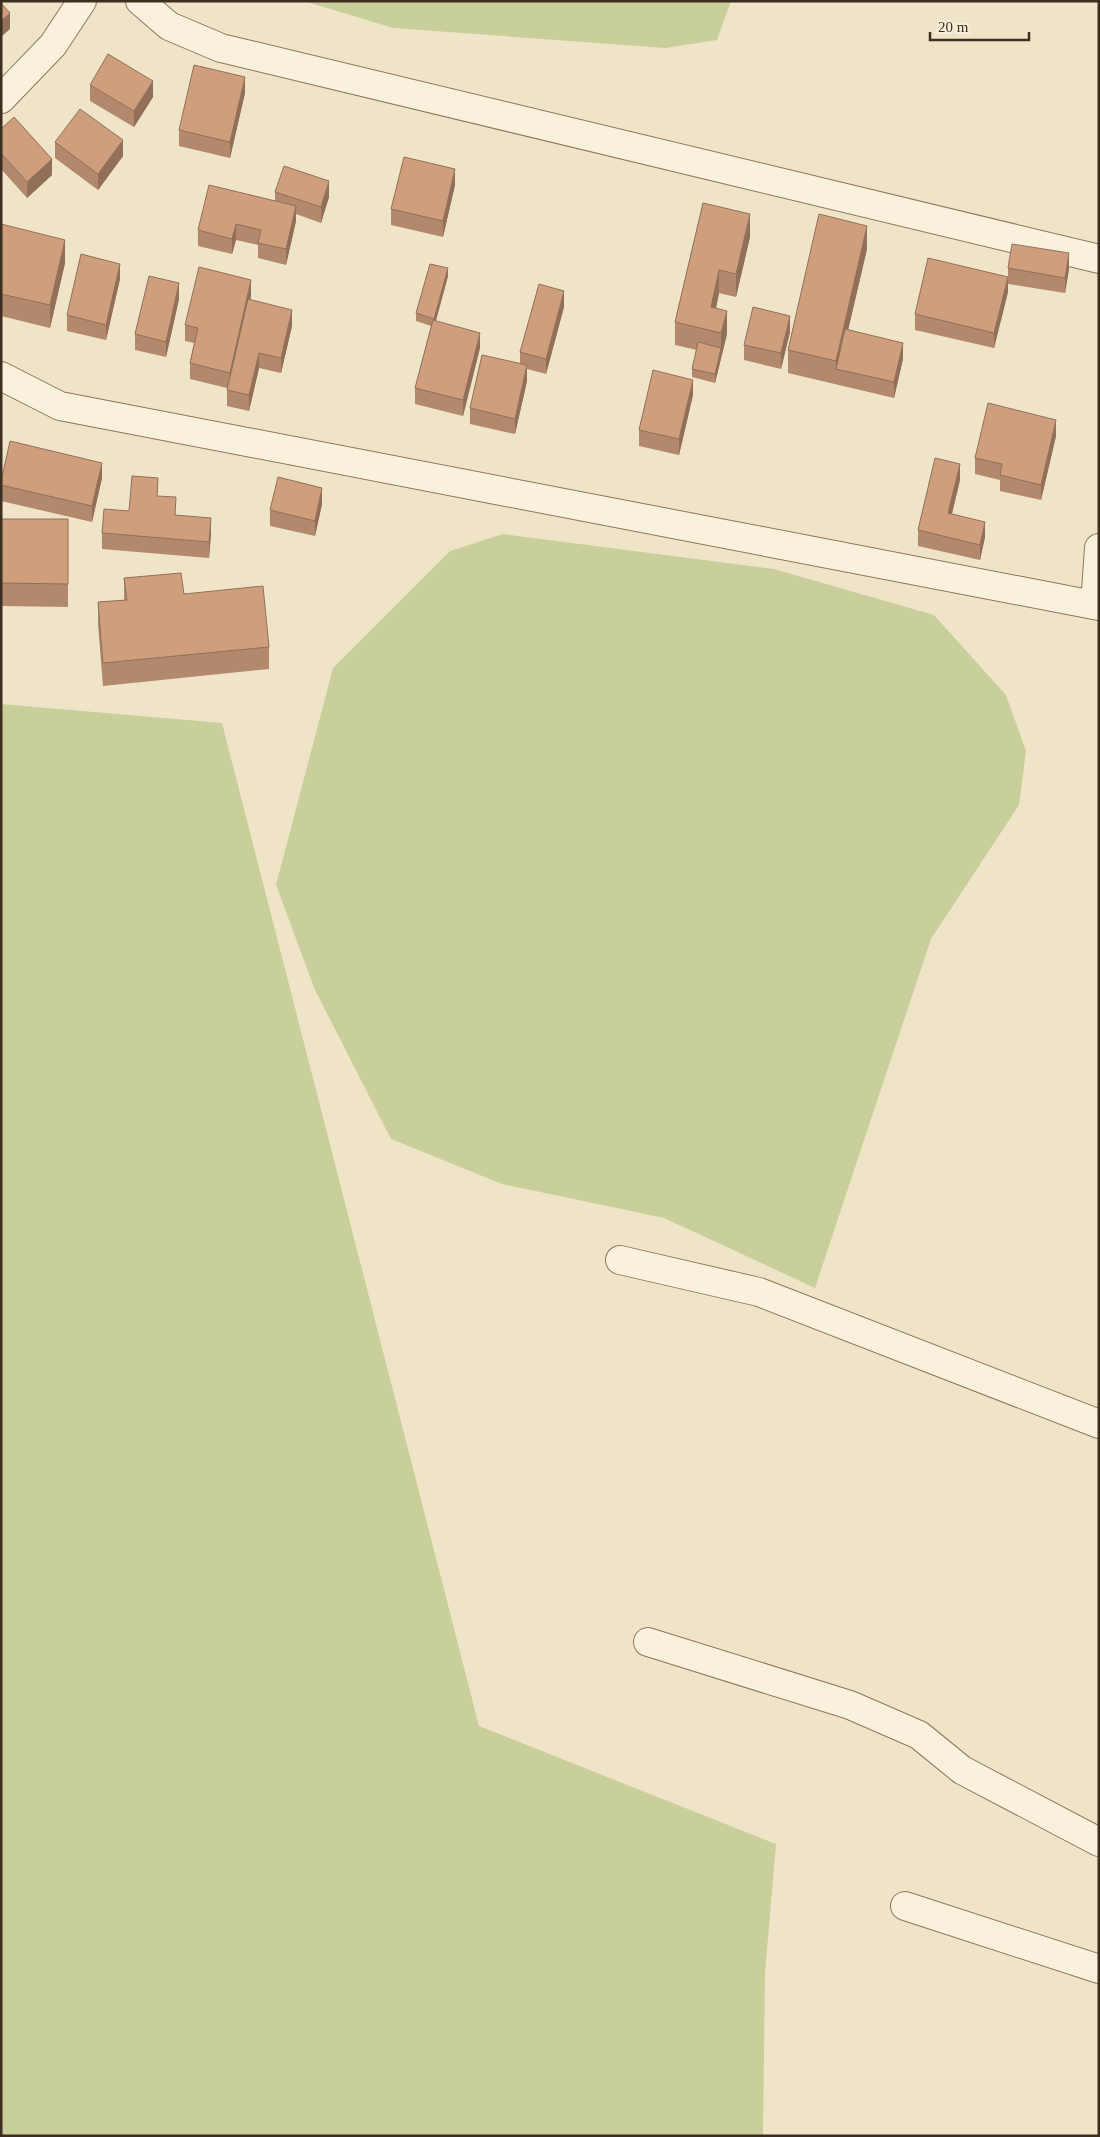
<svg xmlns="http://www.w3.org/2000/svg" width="1100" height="2137" viewBox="0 0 1100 2137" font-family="'Times New Roman',serif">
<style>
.green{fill:#c9cf9b}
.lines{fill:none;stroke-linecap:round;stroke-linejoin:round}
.minor-casing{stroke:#8d765c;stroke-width:30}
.minor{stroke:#faf1dc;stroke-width:28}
.wall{fill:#b2896c}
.shaded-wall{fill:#916f58}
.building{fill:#cf9f7d;stroke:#916f58}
</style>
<rect width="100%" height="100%" fill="#f0e4c8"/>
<path class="green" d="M304 1H731L717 40 665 48 393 28Z
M503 534 774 569 934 615 1006 695 1026 751 1019 805 931 939 815 1288 664 1218 502 1184 391 1139 315 990 276 885 333 668 450 551Z
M1 704 222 723 479 1726 776 1844 765 1973 763 2136H1Z"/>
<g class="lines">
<g class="minor-casing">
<path id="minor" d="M140 1 169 26 221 48 1099 259
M1 99 53 45 82 1
M1 376 60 406 1099 606
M1095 605 1099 548
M620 1260 759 1292 1099 1424
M648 1642 850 1705 919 1735 962 1770 1099 1842
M905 1906 1099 1969"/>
</g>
<use href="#minor" class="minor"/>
</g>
<path class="wall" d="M90 85 153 97 134 127 90 101Z
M245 93 230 158 179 146V130Z
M1 129 52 175 27 198 1 169Z
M55 142 123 156 98 190 55 158Z
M455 185 443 237 391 225V209Z
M275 192 329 197 321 223 296 214V221L286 265 258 258V245L236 240 232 254 198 246V230L275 200Z
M703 203 750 237 736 297 719 293 716 309 727 334 715 383 692 377V369L697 350 675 345V322Z
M1 224 65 263 50 328 1 316Z
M867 249 848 330 903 359 894 398 788 373V350Z
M1008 268 1069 269 1065 293 1008 284Z
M448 276 436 321 480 348 463 416 415 404V388L431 326 416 321V313Z
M120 279 106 340 67 331V315Z
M1008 292 994 348 915 330V314Z
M251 296 250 300 292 326 281 373 259 368 249 411 227 406V388L190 379V363L194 343 185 341V325Z
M179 299 166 357 135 350V334Z
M564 307 546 374 527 369V381L515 434 470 424V408L520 363V352Z
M790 332 781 369 744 360V345Z
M693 395 679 455 639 446V430Z
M1056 436 1041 500 1000 491V480L975 474V458Z
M102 478 92 522 1 501V482Z
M960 480 952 514 985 537 980 560 918 546V530Z
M158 496 176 515 211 534 209 558 102 549V533L129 511Z
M322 504 315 536 270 526V510Z
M1 519H68V607L1 606Z
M124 578 184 594 269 647V669L103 686 98 625V602L124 600Z"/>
<path class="shaded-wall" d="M10 13V29L1 37V21Z
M245 77V93L230 158V142Z
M153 81V97L134 127V111Z
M123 140V156L98 190V174Z
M52 159V175L27 198V182Z
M455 169V185L443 237V221Z
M329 181V197L321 223V207Z
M296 206V221L286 265V249Z
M750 214V237L736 297V274Z
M236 224V240L232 254V239Z
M867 226V249L839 369H836V361Z
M65 240V263L50 328V305Z
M1069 253V269L1065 293V278Z
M120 264V279L106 340V325Z
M448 268V276L434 327V319Z
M719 270V293L711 330V307Z
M1008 277V292L994 348V333Z
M251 280V296L230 389V373Z
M179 283V299L166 357V342Z
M564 291V307L546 374V359Z
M292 310V326L281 373V358Z
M727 311V334L715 383V374L721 348V333Z
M790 316V332L781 369V353Z
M480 333V348L463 416V400Z
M903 343V359L894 398V382Z
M259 353V368L249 411V395Z
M527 365V381L515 434V419Z
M693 380V395L679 455V439Z
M1056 420V436L1041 500V485Z
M102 463V478L92 522V506Z
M960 464V480L948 529V513Z
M322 488V504L315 536V521Z
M211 518V534L209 558V542Z
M985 522V537L980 560V545Z"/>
<path class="building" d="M1 3 10 13 1 21Z
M108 54 153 81 134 111 90 85Z
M194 65 245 77 230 142 179 130Z
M80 109 123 140 98 174 55 142Z
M14 117 52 159 27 182 1 153V129Z
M404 157 455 169 443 221 391 209Z
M284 166 329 181 321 207 275 192Z
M209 185 296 206 286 249 258 243 261 230 236 224 232 239 198 230Z
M703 203 750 214 736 274 719 270 711 307 727 311 721 333 675 322Z
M819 214 867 226 836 361 788 350Z
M1 224 65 240 50 305 1 294Z
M1012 244 1069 253 1065 278 1008 268Z
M81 254 120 264 106 325 67 315Z
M928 258 1008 277 994 333 915 314Z
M430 264 448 268 434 319 416 313Z
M199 267 251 280 230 373 190 363 198 328 185 325Z
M149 276 179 283 166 342 135 334Z
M539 284 564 291 546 359 520 352Z
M248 299 292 310 281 358 259 353 249 395 227 390Z
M753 307 790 316 781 353 744 345Z
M433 320 480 333 463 400 415 388Z
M845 329 903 343 894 382 836 369Z
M698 342 721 348 715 374 692 369Z
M482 355 527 365 515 419 470 408Z
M653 370 693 380 679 439 639 430Z
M988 403 1056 420 1041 485 1000 475 1002 464 975 458Z
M10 441 102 463 92 506 1 485V482Z
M935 458 960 464 948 513 985 522 980 545 918 530Z
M132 476 158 478 157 496 176 497 175 515 211 518 209 542 102 533 104 509 129 511Z
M278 477 322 488 315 521 270 510Z
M1 519H68V584L1 583Z
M181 573 184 594 263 586 269 647 103 663 98 602 127 600 124 578Z"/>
<rect width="1100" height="2137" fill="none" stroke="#3d2e20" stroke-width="5"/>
<path d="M930 32v8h99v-8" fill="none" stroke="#3d2e20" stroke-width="2.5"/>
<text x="938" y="32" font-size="15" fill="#3d2e20" stroke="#f7eed8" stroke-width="4" paint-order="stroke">20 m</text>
</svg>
